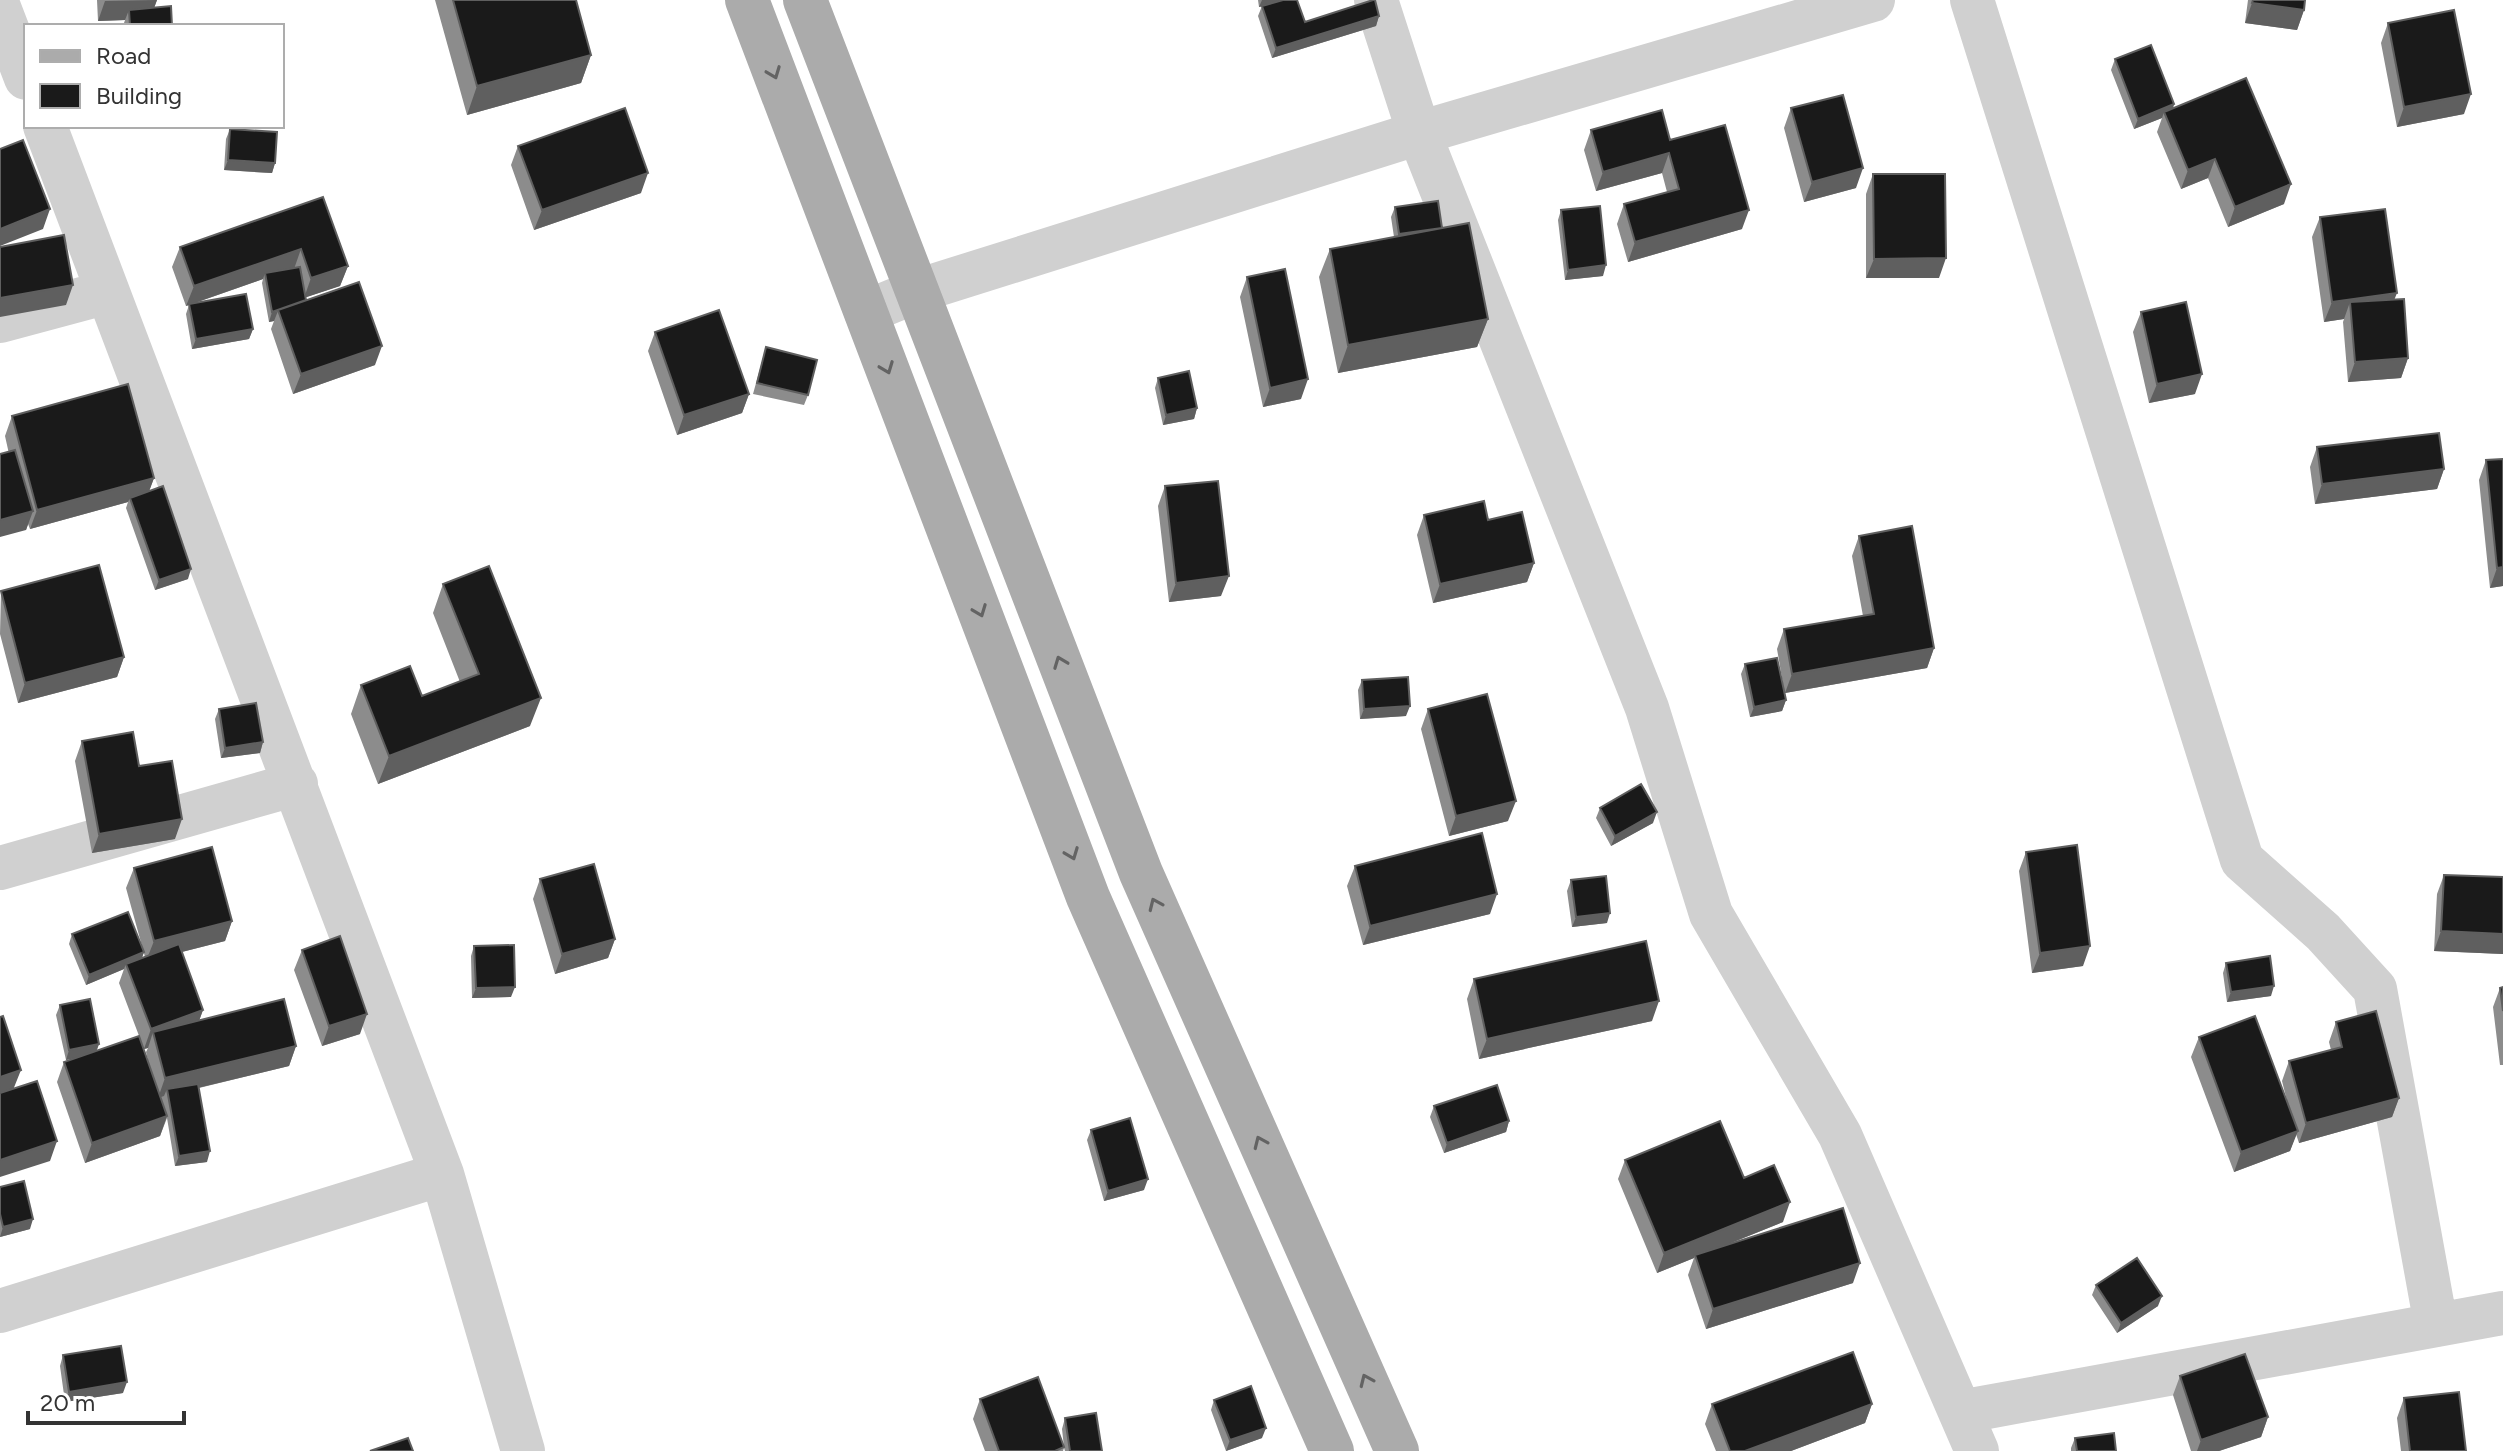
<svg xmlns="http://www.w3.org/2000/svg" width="2503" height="1451" viewBox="0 0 2503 1451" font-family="Figtree,sans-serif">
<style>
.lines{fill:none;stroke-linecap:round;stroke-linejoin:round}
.minor{stroke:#d0d0d0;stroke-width:44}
.major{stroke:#ababab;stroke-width:44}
.wall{fill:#8c8c8c}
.shaded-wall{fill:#5f5f5f}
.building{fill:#1a1a1a;stroke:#5f5f5f;stroke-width:2}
.oneway{stroke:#636363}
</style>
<rect width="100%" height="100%" fill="#fff"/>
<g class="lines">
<path class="minor" d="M1376 0 1419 133 1647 708 1711 914 1840 1135 1977 1451
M1972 0 2242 860 2323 932 2375 989 2436 1325
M0 10 26 78
M45 126 442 1174 523 1451
M866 312 917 291 1419 133 1873 0
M0 321 108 292
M0 868 296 784
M0 1311 442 1174
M1960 1412 2503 1313"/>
<path class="major" d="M747 0 1088 897 1332 1451
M805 0 1141 873 1397 1451"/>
</g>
<path class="wall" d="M97 0H157L154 8 172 26H123L125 20 98 21Z
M435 0H576L591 55 581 83 467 115Z
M1258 0H1297L1305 22 1379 16 1376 26 1272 58 1258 16 1262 6 1259 7Z
M2248 0H2305L2304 10 2297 30 2245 23Z
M2388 23 2464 114 2397 127 2381 43Z
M2115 59 2174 104 2173 109 2284 204 2228 227 2208 178 2181 189 2157 132 2162 118 2134 129 2111 70Z
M1791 108 1856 188 1804 202 1784 128Z
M230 129 275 163 272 173 224 170 226 139Z
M1591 130 1670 140 1742 229 1628 262 1617 224 1624 204 1667 192 1662 173 1596 191 1584 150Z
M518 146 641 193 534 230 511 165Z
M1873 174 1939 278H1866V194Z
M323 197 348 266 340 286 306 297V300L375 365 293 394 271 329 274 321 269 322 262 283 263 279 192 304 253 329 249 339 192 349 186 314 189 305 186 306 172 267 180 247Z
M1395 207 1442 228 1488 319 1477 347 1338 373 1319 277 1330 249 1394 237 1391 217Z
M1561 210 1603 276 1565 280 1558 220Z
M2320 217 2394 299 2408 358 2401 378 2348 382 2343 322 2344 319 2324 322 2312 237Z
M1247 277 1301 399 1263 407 1240 297Z
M2141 312 2195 394 2149 403 2133 332Z
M655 332 749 394 742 413 677 435 648 351Z
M766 347 808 395 804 405 753 394Z
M1158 378 1197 408 1194 419 1163 425 1155 388Z
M12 416 154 478 149 491 188 579 155 590 126 508 128 502 30 529 28 524 26 530 5 436Z
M2317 447 2444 469 2437 489 2315 504 2310 467Z
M2486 460 2503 586 2490 588 2479 480Z
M1165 486 1221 596 1169 602 1158 506Z
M1424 515 1488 520 1534 563 1527 582 1433 603 1417 535Z
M1859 536 1934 648 1927 668 1785 693 1786 700 1782 711 1750 717 1741 674 1745 664 1784 690 1777 649 1784 629 1863 616 1852 556Z
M443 584 530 726 378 784 351 714 361 685 422 696 460 682 433 613Z
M1 591 124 657 117 677 18 703 0 634Z
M1362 680 1406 716 1360 719 1358 690Z
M219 709 263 742 260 753 221 758 215 719Z
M1428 709 1508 821 1449 836 1421 729Z
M82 741 139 766 175 839 92 853 75 761Z
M1600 808 1653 823 1611 846 1596 818Z
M2026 852 2083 966 2032 973 2019 871Z
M1355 866 1490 914 1363 945 1347 886Z
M134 868 232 921 225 941 182 952 203 1010 199 1021 296 1046 289 1066 199 1088 207 1162 175 1166 167 1118 160 1136 85 1163 57 1082 64 1062 71 1059 66 1060 56 1015 60 1005 99 1044 97 1050 150 1069 146 1052 148 1048 144 1049 119 983 124 969 86 985 69 944 72 934 144 952 142 958 145 957 126 888Z
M2444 875 2503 877V954L2434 951 2437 894Z
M540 879 615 939 608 958 555 974 533 899Z
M1571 880 1607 923 1572 927 1567 891Z
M474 946 511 997 472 998 471 956Z
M302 950 360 1034 322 1046 294 970Z
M2226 963 2271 996 2227 1002 2223 973Z
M1474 979 1652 1021 1479 1059 1467 999Z
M2503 987V1065H2500L2493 1007 2500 988Z
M2336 1022 2399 1098 2392 1117 2299 1143 2296 1134 2290 1151 2234 1172 2191 1057 2199 1037 2289 1109 2282 1081 2289 1061 2331 1050 2329 1042Z
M1434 1106 1509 1121 1506 1132 1444 1153 1430 1117Z
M1091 1130 1144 1190 1104 1201 1087 1140Z
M1625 1160 1744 1178 1783 1222 1719 1248 1853 1283 1706 1329 1688 1275 1694 1258 1657 1273 1618 1179Z
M0 1187 30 1229 0 1237Z
M2096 1285 2158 1306 2117 1333 2092 1295Z
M63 1355 123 1393 65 1402 60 1366Z
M2180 1376 2268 1417 2261 1437 2219 1451H2191L2173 1395Z
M2404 1398 2466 1451H2401L2397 1418Z
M980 1399 1064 1447 1062 1429 1065 1418 1102 1451H1065L1064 1448 1063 1451H985L973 1419Z
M1214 1400 1262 1438 1226 1451 1211 1410Z
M1712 1404H1872L1865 1423 1791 1451H1716L1705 1424Z
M2075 1438 2116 1451H2071V1448Z"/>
<path class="shaded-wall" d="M157 0 150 19 129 10 125 20 98 21 105 1Z
M1262 0H1297L1259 7Z
M2252 3 2304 10 2297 30 2245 23Z
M1379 16 1376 26 1272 58 1276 48Z
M591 55 581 83 467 115 477 86Z
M2471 94 2464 114 2397 127 2404 107Z
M2174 104 2171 114 2164 112 2162 118 2134 129 2138 119Z
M1669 153 1662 173 1596 191 1603 172Z
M2215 159 2208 178 2181 189 2188 170Z
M228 160 275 163 272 173 224 170Z
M1863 168 1856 188 1804 202 1812 182Z
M648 173 641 193 534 230 542 210Z
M2291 184 2284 204 2228 227 2235 207Z
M50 209 43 229 0 246V229Z
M1749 210 1742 229 1628 262 1635 242Z
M301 249 294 269 265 273 263 279 186 306 194 286Z
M1946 258 1939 278H1866L1874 259Z
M1606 265 1603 276 1565 280 1568 270Z
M348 266 340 286 304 298 311 278Z
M73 285 66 305 0 317V298Z
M2397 293 2389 313 2350 302 2344 319 2324 322 2332 302Z
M278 311 274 321 269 322 272 312Z
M1488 319 1477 347 1338 373 1348 345Z
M253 329 249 339 192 349 196 339Z
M382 346 375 365 293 394 301 374Z
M2408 358 2401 378 2348 382 2355 362Z
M2202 374 2195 394 2149 403 2157 384Z
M1308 379 1301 399 1263 407 1270 388Z
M749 394 742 413 677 435 684 415Z
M1197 408 1194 419 1163 425 1166 415Z
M2444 469 2437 489 2315 504 2322 484Z
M154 478 147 497 130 498 128 502 30 529 37 510Z
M33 511 26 530 0 537V520Z
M1534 563 1527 582 1433 603 1440 584Z
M2503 567V586L2490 588 2497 568Z
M191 569 188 579 155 590 159 580Z
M1229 576 1221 596 1169 602 1176 583Z
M1934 648 1927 668 1785 693 1792 674Z
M124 657 117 677 18 703 25 683Z
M541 698 530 726 378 784 389 756Z
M1786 700 1782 711 1750 717 1754 707Z
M1410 706 1406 716 1360 719 1364 709Z
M263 742 260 753 221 758 225 748Z
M1516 801 1508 821 1449 836 1456 816Z
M1657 812 1653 823 1611 846 1615 836Z
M182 819 175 839 92 853 99 834Z
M1497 894 1490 914 1363 945 1370 926Z
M1610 913 1607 923 1572 927 1576 917Z
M232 921 225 941 146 961 154 941Z
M2441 931 2503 934V954L2434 951Z
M615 939 608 958 555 974 562 954Z
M2090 946 2083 966 2032 973 2040 953Z
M144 952 140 963 126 964 124 969 86 985 89 975Z
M2274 986 2271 996 2227 1002 2231 992Z
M515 987 511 997 472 998 476 988Z
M1659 1001 1652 1021 1479 1059 1487 1039Z
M203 1010 196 1029 153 1032 148 1048 144 1049 151 1029Z
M367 1014 360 1034 322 1046 329 1026Z
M99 1044 95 1054 66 1060 69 1050Z
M296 1046 289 1066 168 1095 167 1089 164 1096 158 1098 165 1078Z
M21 1070 13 1090 0 1094V1077Z
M2399 1098 2392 1117 2299 1143 2306 1123Z
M167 1116 160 1136 85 1163 92 1143Z
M1509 1121 1506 1132 1444 1153 1447 1143Z
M2298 1131 2290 1151 2234 1172 2241 1152Z
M57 1141 50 1161 0 1177V1160Z
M210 1151 207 1162 175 1166 179 1156Z
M1148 1179 1144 1190 1104 1201 1108 1191Z
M1790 1202 1783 1222 1696 1257 1695 1255 1694 1258 1657 1273 1664 1253Z
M33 1219 30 1229 0 1237 3 1227Z
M1860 1263 1853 1283 1706 1329 1713 1309Z
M2162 1296 2158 1306 2117 1333 2121 1323Z
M127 1382 123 1393 65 1402 69 1392Z
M1872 1404 1865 1423 1791 1451H1745Z
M2268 1417 2261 1437 2219 1451H2197L2201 1440Z
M1266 1428 1262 1438 1226 1451 1230 1440Z"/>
<path class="building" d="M453 0H576L591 55 477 86Z
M1283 0H1297L1305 22 1373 0H1375L1379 16 1276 48 1262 6Z
M2253 0H2305L2304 10 2252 3Z
M171 6 172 26H130L129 10Z
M2454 10 2471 94 2404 107 2388 23Z
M2151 45 2174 104 2138 119 2115 59Z
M2246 78 2291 184 2235 207 2215 159 2188 170 2164 112Z
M1843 95 1863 168 1812 182 1791 108Z
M625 108 648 173 542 210 518 146Z
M1662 110 1670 140 1725 125 1749 210 1635 242 1624 204 1679 189 1669 153 1603 172 1591 130Z
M230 129 277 132 275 163 228 160Z
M23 140 50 209 0 229V149Z
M1873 174H1945L1946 258 1874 259Z
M323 197 348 266 311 278 301 249 194 286 180 247Z
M1438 201 1442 228 1399 234 1395 207Z
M1600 206 1606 265 1568 270 1561 210Z
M2385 209 2397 293 2332 302 2320 217Z
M1469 223 1488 319 1348 345 1330 249Z
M64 235 73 285 0 298V247Z
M300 267 306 300 272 312 265 273Z
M1285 269 1308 379 1270 388 1247 277Z
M359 282 382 346 301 374 278 310Z
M246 294 253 329 196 339 189 304Z
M2404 299 2408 358 2355 362 2350 302Z
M2186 302 2202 374 2157 384 2141 312Z
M719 310 749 394 684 415 655 332Z
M766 347 817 360 808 395 757 383Z
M1189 371 1197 408 1166 415 1158 378Z
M128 384 154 478 37 510 12 416Z
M2439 433 2444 469 2322 484 2317 447Z
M15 450 33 511 0 520V454Z
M2503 459V567L2497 568 2486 460Z
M1218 481 1229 576 1176 583 1165 486Z
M163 486 191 569 159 580 130 498Z
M1484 501 1488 520 1522 512 1534 563 1440 584 1424 515Z
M1912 526 1934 648 1792 674 1784 629 1874 614 1859 536Z
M99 565 124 657 25 683 1 591Z
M489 566 541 698 389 756 361 685 410 666 422 696 479 674 443 584Z
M1777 658 1786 700 1754 707 1745 664Z
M1408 677 1410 706 1364 709 1362 680Z
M1487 694 1516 801 1456 816 1428 709Z
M256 703 263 742 225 748 219 709Z
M133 732 139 766 172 761 182 819 99 834 82 741Z
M1641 784 1657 812 1615 836 1600 808Z
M1482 833 1497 894 1370 926 1355 866Z
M2077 845 2090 946 2040 953 2026 852Z
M212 847 232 921 154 941 134 868Z
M594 864 615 939 562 954 540 879Z
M2444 875 2503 877V934L2441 931Z
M1606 876 1610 913 1576 917 1571 880Z
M128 912 144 952 89 975 72 934Z
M340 936 367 1014 329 1026 302 950Z
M1646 941 1659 1001 1487 1039 1474 979Z
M179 944 203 1010 151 1029 126 964Z
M514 945 515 987 476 988 474 946Z
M2270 956 2274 986 2231 992 2226 963Z
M2503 987V1011L2500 988Z
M90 999 99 1044 69 1050 60 1005Z
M284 999 296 1046 165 1078 153 1032Z
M2376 1011 2399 1098 2306 1123 2289 1061 2342 1047 2336 1022Z
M3 1016 21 1070 0 1077V1017Z
M2255 1016 2298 1131 2241 1152 2199 1037Z
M139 1036 167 1116 92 1143 64 1062Z
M37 1081 57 1141 0 1160V1093Z
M198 1084 210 1151 179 1156 167 1089Z
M1497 1085 1509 1121 1447 1143 1434 1106Z
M1130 1118 1148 1179 1108 1191 1091 1130Z
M1720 1121 1744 1178 1774 1165 1790 1202 1664 1253 1625 1160Z
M24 1181 33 1219 3 1227 0 1214V1187Z
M1843 1208 1860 1263 1713 1309 1695 1255Z
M2137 1258 2162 1296 2121 1323 2096 1285Z
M121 1346 127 1382 69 1392 63 1355Z
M1853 1352 1872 1404 1745 1451H1730L1712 1404Z
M2245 1354 2268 1417 2201 1440 2180 1376Z
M1038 1377 1064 1447 1055 1451H999L980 1399Z
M1251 1386 1266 1428 1230 1440 1214 1400Z
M2459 1392 2466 1451H2410L2404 1398Z
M1096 1413 1102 1451H1070L1065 1418Z
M2114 1433 2116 1451H2077L2075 1438Z
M408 1438 413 1451H370Z"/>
<defs><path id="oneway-chevron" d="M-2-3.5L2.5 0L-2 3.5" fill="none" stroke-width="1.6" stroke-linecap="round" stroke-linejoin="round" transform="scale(2)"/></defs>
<g class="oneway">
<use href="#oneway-chevron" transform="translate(774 73) rotate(69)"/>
<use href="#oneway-chevron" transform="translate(887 368) rotate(69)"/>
<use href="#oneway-chevron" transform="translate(980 611) rotate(69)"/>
<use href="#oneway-chevron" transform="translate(1060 662) rotate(-111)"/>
<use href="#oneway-chevron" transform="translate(1072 854) rotate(69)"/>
<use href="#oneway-chevron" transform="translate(1155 904) rotate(-114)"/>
<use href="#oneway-chevron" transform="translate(1260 1142) rotate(-114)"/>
<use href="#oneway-chevron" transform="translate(1366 1380) rotate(-114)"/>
</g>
<rect x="24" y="24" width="260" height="104" fill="#ffffff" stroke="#adadad" stroke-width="2"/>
<rect x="40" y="50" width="40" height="12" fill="#ababab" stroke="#adadad" stroke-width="2"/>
<text x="96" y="64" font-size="24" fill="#333333">Road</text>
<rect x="40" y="84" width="40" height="24" fill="#1a1a1a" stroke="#adadad" stroke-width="2"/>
<text x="96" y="104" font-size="24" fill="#333333">Building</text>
<path d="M28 1411v12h156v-12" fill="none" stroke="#333333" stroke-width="4"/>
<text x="40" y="1411" font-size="24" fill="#333333" stroke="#ffffff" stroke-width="6" paint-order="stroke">20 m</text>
</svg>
